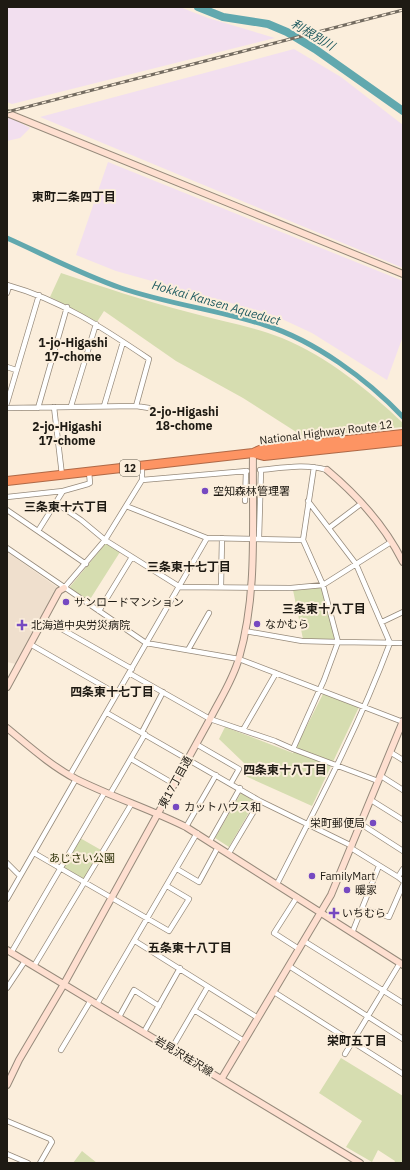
<svg xmlns="http://www.w3.org/2000/svg" width="410" height="1170" viewBox="0 0 410 1170" font-family="'IBM Plex Sans','Noto Sans JP',sans-serif">
<style>
.industrial{fill:#f2dfef}
.medical{fill:#efdfcd}
.green{fill:#d6ddb0}
.lines{fill:none;stroke-linecap:round;stroke-linejoin:round}
.canal{stroke:#61a8ae;stroke-width:5}
.river{stroke:#61a8ae;stroke-width:8}
.street-casing{stroke:#968a7b;stroke-width:6}
.secondary-casing{stroke:#968a7b;stroke-width:8}
.highway-casing{stroke:#af6947;stroke-width:10}
.street{stroke:#fff;stroke-width:4.5}
.secondary{stroke:#fedfd0;stroke-width:6}
.highway{stroke:#fd9463;stroke-width:8}
.rail-casing{stroke:#736b60;stroke-width:3}
.rail{stroke:#fbeedc;stroke-width:1.5;stroke-dasharray:4.5;stroke-linecap:butt}
.poi-dot{fill:#7649c1;stroke:#fbeedc;stroke-width:1.5}
.labels{text-anchor:middle;stroke-width:4;stroke-linejoin:round;paint-order:stroke}
.shield{fill:#fbeedc;stroke:#605a4f;stroke-width:1}
.shield-label{font-size:10px;font-weight:bold;fill:#1e1a13}
.street-label{font-size:11px;fill:#1e1a13;stroke:#fbeedc}
.poi-label{font-size:11px;fill:#1e1a13;stroke:#fbeedc;text-anchor:start}
.park-label{font-size:11px;fill:#2b2f05;stroke:#fbeedc}
.water-label{font-size:12px;font-style:italic;fill:#1e5a5f;stroke:#fbeedc}
.neighbourhood-label{font-size:12px;font-weight:bold;fill:#1e1a13;stroke:#fbeedc}
</style>
<rect width="100%" height="100%" fill="#fbeedc"/>
<path class="industrial" d="M7 7H180L208 18 275 38 12 104 7 102Z
M294 49 341 77 403 125V268L40 117Z
M10 117 30 128 20 138 7 141V118Z
M108 162 403 281V336L387 380 312 333 284 320 260 311 116 271 76 255Z"/>
<path class="medical" d="M7 552 57 587 16 664 7 662Z"/>
<path class="green" d="M61 273C103 287 145 301 188 312 220 321 252 326 282 338 328 357 367 389 403 423V427L304 437 243 398 176 361 104 311 97 322 50 297Z
M106 543 120 552 89 601 69 588Z
M321 587 336 640 303 639 293 590Z
M324 692 359 707 312 806 243 775 244 763 219 739 225 727 293 753Z
M241 793 255 802 229 847 215 838Z
M80 838 101 850 84 879 63 867Z
M341 1058 403 1096V1163H394L395 1161 378 1150 372 1162 346 1147 362 1121 319 1093Z
M82 1151 97 1163H73Z"/>
<g class="lines">
<path class="canal" d="M7 238C45 255 81 274 121 288 168 304 218 310 265 325 315 341 367 379 403 417"/>
<path class="river" d="M198 7 223 17 268 24 287 32 315 49 403 111"/>
<g class="street-casing">
<path id="street" d="M7 285C61 300 103 328 149 359L136 406
M7 293 9 286
M7 367 16 370
M7 403 39 295
M71 406 96 324
M104 406 123 342
M54 407 62 475
M7 408 136 406 149 408
M38 408 67 307
M260 470C281 468 306 463 327 470
M142 480 247 471
M7 497 63 491
M245 501 246 471
M56 503 81 520 105 540 180 587 291 588 323 585 391 542
M126 506 207 538 303 540 323 585 338 642 403 643
M7 510 86 564
M329 528 362 503
M38 531 63 491 88 484 90 483 89 472
M259 538 261 470
M303 540 314 467
M7 548 146 643 239 659 403 722
M221 586 222 538
M64 588 105 540 142 480V467
M99 611 132 557
M44 619 132 669
M382 622 403 612
M245 631 302 641 338 642 324 680 293 749 378 781
M30 644 117 694
M188 650 209 613
M129 673 210 719 275 741 293 749
M107 713 260 801 352 846
M243 730 276 673
M142 732 163 692
M196 744 239 769 231 783
M390 752 403 760
M131 759 174 784
M70 775 207 538
M381 776 403 790
M110 794 145 734
M371 800 403 820
M361 824 403 851
M186 827 216 775
M210 841 240 788
M351 848 398 877
M34 853 169 931 189 899 167 886
M229 853 260 801
M7 863 20 876
M177 869 199 882 218 847
M403 869 398 877 403 881
M277 884C318 804 359 726 390 643L356 564 308 501
M297 897 274 933 299 949
M7 899 76 779
M362 908 389 917 403 885
M352 933 379 866
M135 941 258 1018
M304 941 403 1003
M11 953 105 792
M34 966 132 803
M289 966 403 1039
M7 988 25 961
M274 992 403 1074
M97 1004 197 833
M194 1010 244 1041
M119 1017 134 990 159 1006
M144 1032 180 968
M172 1048 207 988
M61 1050 91 1000
M345 1054 400 963
M7 1121 50 1139 52 1142 40 1163
M7 1154 28 1163"/>
</g>
<g class="secondary-casing">
<path id="secondary" d="M7 113 403 274
M327 470C358 496 385 526 403 562
M7 687 59 591 64 588
M7 728C29 746 51 766 76 779 112 797 150 809 186 827L403 965
M7 950 360 1163
M222 1078 331 895 403 721
M7 1085 19 1060 64 984 210 719C220 699 233 680 239 658 258 593 252 521 253 453"/>
</g>
<g class="highway-casing">
<path id="highway" d="M253 453 264 456 403 441
M7 481 253 453 262 449 403 434"/>
</g>
<use href="#street" class="street"/>
<use href="#secondary" class="secondary"/>
<use href="#highway" class="highway"/>
<g class="rail-casing">
<path id="rail" d="M7 112 403 10"/>
</g>
<use href="#rail" class="rail"/>
</g>
<g class="poi-dot">
<circle cx="205" cy="491" r="4"/>
<circle cx="66" cy="602" r="4"/>
<circle cx="257" cy="624" r="4"/>
<path d="M20 619h4v4h4v4h-4v4h-4v-4h-4v-4h4z"/>
<circle cx="176" cy="807" r="4"/>
<circle cx="373" cy="823" r="4"/>
<circle cx="312" cy="876" r="4"/>
<circle cx="347" cy="890" r="4"/>
<path d="M332 907h4v4h4v4h-4v4h-4v-4h-4v-4h4z"/>
</g>
<g class="labels">
<rect class="shield" x="120" y="460" width="20" height="16" rx="3"/>
<g class="shield-label">
<text x="130" y="472">12</text>
</g>
<g class="street-label">
<text transform="translate(326 432) rotate(-7)" y="4">National Highway Route 12</text>
<text transform="translate(175 782) rotate(-61)" y="4">東17丁目通</text>
<text transform="translate(184 1056) rotate(31)" y="4">岩見沢桂沢線</text>
</g>
<g class="poi-label">
<text x="213" y="495">空知森林管理署</text>
<text x="74" y="606">サンロードマンション</text>
<text x="265" y="628">なかむら</text>
<text x="31" y="629">北海道中央労災病院</text>
<text x="184" y="811">カットハウス和</text>
<text x="365" y="827" text-anchor="end">栄町郵便局</text>
<text x="320" y="880">FamilyMart</text>
<text x="355" y="894">暖家</text>
<text x="342" y="917">いちむら</text>
</g>
<g class="park-label">
<text x="82" y="862">あじさい公園</text>
</g>
<g class="water-label">
<text transform="translate(313 35) rotate(31)" y="4">利根別川</text>
<text transform="translate(216 303) rotate(16)" y="4">Hokkai Kansen Aqueduct</text>
</g>
<g class="neighbourhood-label">
<text x="74" y="201">東町二条四丁目</text>
<text x="73" y="347">1-jo-Higashi<tspan x="73" dy="14">17-chome</tspan></text>
<text x="184" y="416">2-jo-Higashi<tspan x="184" dy="14">18-chome</tspan></text>
<text x="67" y="431">2-jo-Higashi<tspan x="67" dy="14">17-chome</tspan></text>
<text x="66" y="511">三条東十六丁目</text>
<text x="189" y="571">三条東十七丁目</text>
<text x="324" y="613">三条東十八丁目</text>
<text x="112" y="696">四条東十七丁目</text>
<text x="285" y="774">四条東十八丁目</text>
<text x="190" y="952">五条東十八丁目</text>
<text x="357" y="1045">栄町五丁目</text>
</g>
</g>
<rect width="410" height="1170" fill="none" stroke="#1e1a13" stroke-width="16"/>
</svg>
